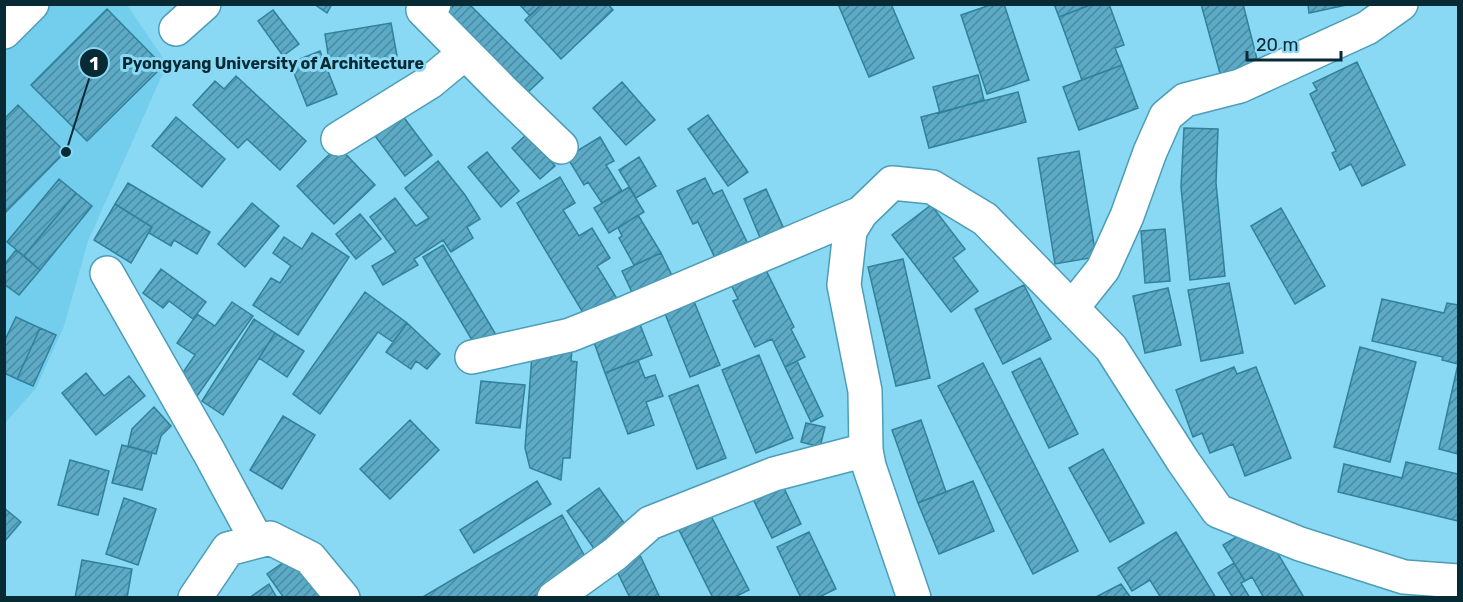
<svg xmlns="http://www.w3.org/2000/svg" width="1463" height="602" viewBox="0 0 1463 602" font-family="Rubik,sans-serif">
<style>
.built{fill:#73cdec}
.building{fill:url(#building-hatch);stroke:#30819b;stroke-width:1.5}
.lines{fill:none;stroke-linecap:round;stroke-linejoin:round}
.minor-casing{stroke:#4e9db7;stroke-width:36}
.minor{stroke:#fff;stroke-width:33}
.leader{fill:none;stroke:#072a35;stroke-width:2}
.callout-dot{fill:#072a35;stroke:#89d8f4;stroke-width:2}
.mark-label{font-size:18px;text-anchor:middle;font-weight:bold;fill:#fff}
.callout-label{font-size:16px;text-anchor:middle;font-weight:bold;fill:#072a35;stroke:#89d8f4;stroke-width:6;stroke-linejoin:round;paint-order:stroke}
</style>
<defs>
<pattern id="building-hatch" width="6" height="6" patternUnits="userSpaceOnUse" patternTransform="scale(1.5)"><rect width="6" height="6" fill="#5caac5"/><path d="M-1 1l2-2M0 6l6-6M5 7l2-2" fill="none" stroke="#4a8ba1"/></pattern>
</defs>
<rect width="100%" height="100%" fill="#89d8f4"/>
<path class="built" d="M5 5H127L167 64 88 241 64 326 36 388 5 423Z"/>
<path class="building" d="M314 4H332L327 13Z
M455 4H469L543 78 527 93 447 13Z
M519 4H542L530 16Z
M542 4H608L613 10 561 59 525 20Z
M838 4H891L914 58 869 77Z
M993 4H1004L1029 80 987 94 961 15Z
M1054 4H1093L1059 17Z
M1093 4H1109L1124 45 1115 48 1122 65 1082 80 1059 17Z
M1201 4H1243L1259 67 1221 77Z
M1308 4H1351L1309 13Z
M107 9 163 66 87 141 31 85Z
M273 10 299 44 283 56 258 21Z
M391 23 397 56 330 68 325 34Z
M320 51 337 94 307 106 290 63Z
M1357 62 1405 165 1362 186 1351 164 1340 170 1332 153 1336 151 1310 94 1317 90 1313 83Z
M1122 65 1138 108 1079 130 1063 87Z
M978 75 984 100 940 113 933 87Z
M236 76 306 141 280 170 247 139 238 148 193 105 215 81 224 89Z
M622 82 655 120 626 145 593 108Z
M1018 92 1026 122 929 148 921 117Z
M18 105 65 152 4 214V119Z
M399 111 432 155 405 176 372 132Z
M708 115 748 172 728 186 688 129Z
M176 117 225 159 202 187 152 146Z
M1184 128 1218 129 1216 183 1225 276 1190 280 1181 187Z
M527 134 555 166 540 179 512 148Z
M600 137 614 161 606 165 622 191 602 203 588 182 584 185 567 157Z
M338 146 375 185 334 224 297 186Z
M1079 151 1096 257 1055 264 1038 158Z
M487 152 519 191 501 207 468 167Z
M639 157 656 186 636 198 619 170Z
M438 161 465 195 480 219 467 227 473 238 451 252 443 240 414 259 418 265 383 285 372 266 396 252 370 217 395 198 416 226 429 218 405 188Z
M560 177 575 203 563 210 579 236 592 228 610 258 597 266 619 302 588 321 517 203Z
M705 178 713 194 722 190 747 242 715 258 698 222 693 224 677 191Z
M59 179 76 193 24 256 7 242Z
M128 183 210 232 197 254 174 240 171 246 149 233 152 227 115 204Z
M629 187 644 212 609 233 594 208Z
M766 189 784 229 761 240 744 199Z
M76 193 92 206 40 270 24 256Z
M252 203 279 226 245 267 218 244Z
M115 204 152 227 131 263 94 240Z
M931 205 965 249 953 258 978 291 951 312 892 235Z
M1281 208 1325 286 1295 304 1251 226Z
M360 214 381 239 356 259 336 234Z
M638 215 661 253 634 265 619 238 622 236 618 228Z
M1165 229 1170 281 1145 283 1141 231Z
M312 233 349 257 298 335 253 305 271 278 280 283 291 266 273 253 284 237 302 249Z
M443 245 499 340 479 352 423 257Z
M16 250 40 270 19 295 4 284V265Z
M661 253 677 286 638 305 622 271Z
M903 259 930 378 896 386 868 267Z
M762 262 794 327 791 329 805 357 785 367 772 339 755 347 733 301 738 299 728 278Z
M161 269 206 302 193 319 169 301 163 308 143 293Z
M1229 283 1243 353 1201 361 1188 290Z
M1024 285 1051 339 1003 364 975 309Z
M1168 288 1181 345 1145 353 1133 296Z
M365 292 407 323 393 342 378 332 320 414 293 394Z
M693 299 720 365 690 377 664 311Z
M1382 299 1444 313 1447 303 1458 305V364L1442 360 1443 357 1372 341Z
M232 302 253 316 195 399 175 384 195 355 177 343 197 314 215 326Z
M16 317 40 328 17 379 4 373V342Z
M637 317 652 355 605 373 591 334Z
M254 319 275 333 223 415 202 401Z
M407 323 440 354 427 369 416 361 411 369 386 352Z
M40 328 56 335 33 386 17 379Z
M275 333 304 351 287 377 259 358Z
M1360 347 1416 362 1390 462 1334 447Z
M572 348 571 361 577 362 570 458H563L561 480 530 468 525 448 532 355Z
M759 355 793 438 756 453 722 370Z
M1040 358 1078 434 1049 448 1012 372Z
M638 360 645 378 655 375 663 396 646 402 654 425 628 434 605 373Z
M797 361 823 416 811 422 785 367Z
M983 363 1078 551 1033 574 938 386Z
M1458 364V454L1439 449Z
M1234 367 1237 374 1256 367 1291 458 1245 476 1233 444 1210 453 1202 433 1193 437 1176 390Z
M86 373 104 396 129 376 145 396 96 435 62 393Z
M481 381 525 385 520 428 476 423Z
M698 385 726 458 697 469 669 396Z
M154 407 171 426 161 436 156 454 128 446 132 429Z
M283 416 315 435 282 489 250 470Z
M410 420 439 450 390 499 360 469Z
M921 420 946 492 918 503 892 430Z
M806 423 825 427 820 447 801 442Z
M122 445 152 453 142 490 112 483Z
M1103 449 1144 523 1110 542 1069 468Z
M70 460 109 471 98 515 58 505Z
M1406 462 1458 474V521L1338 492 1344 464 1402 478Z
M537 481 551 504 474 553 460 530Z
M973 481 994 531 939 554 918 503Z
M783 486 801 524 772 538 753 499Z
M599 488 627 527 595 550 567 511Z
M124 498 156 509 138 565 106 554Z
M4 508 21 522 4 542Z
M710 514 749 590 733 598H713L679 530Z
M562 515 589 564 531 598H421Z
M1248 530 1268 537 1303 596 1301 598H1264L1252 577 1245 581 1223 545Z
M809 532 836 589 817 598H801L777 547Z
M1176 532 1216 598H1161L1150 580 1132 591 1118 568Z
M638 551 660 598H630L613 563Z
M294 555 324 598H284L267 574Z
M82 560 132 569 127 598H75Z
M1234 563 1245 581 1241 583 1250 598H1233L1218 573Z
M269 584 277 598H249Z
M1121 584 1131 598H1094Z"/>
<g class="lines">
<g class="minor-casing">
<path id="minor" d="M434 4 423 10 502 90 561 147
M176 29 204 4
M4 32 32 4
M338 139 430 82 465 53
M107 273 209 452 257 541
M1072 308 1103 269 1127 216 1150 152 1166 116 1185 100 1240 86 1367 28 1401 4
M472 357 570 335 625 313 861 213
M195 598 228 549 270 538 310 558 343 598
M554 598 615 554 650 523 774 474 866 450
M914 598 869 466 866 450 865 391 844 285 850 231 861 213 892 183 932 187 985 219 1111 348 1183 461 1218 511 1300 544 1404 577 1458 581"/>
</g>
<use href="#minor" class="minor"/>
</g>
<path class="leader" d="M66 152L94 63"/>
<g class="callout-dot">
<circle cx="66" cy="152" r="6"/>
<circle cx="94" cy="63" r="15"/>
</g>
<g class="mark-label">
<text x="94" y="70">1</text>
</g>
<g class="callout-label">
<text x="273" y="69">Pyongyang University of Architecture</text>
</g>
<rect width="1463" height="602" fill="none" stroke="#072a35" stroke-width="12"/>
<path d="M1247 51v9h94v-9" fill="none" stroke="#072a35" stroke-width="3"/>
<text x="1256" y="51" font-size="18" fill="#072a35" stroke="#89d8f4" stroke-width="4.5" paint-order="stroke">20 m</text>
</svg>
